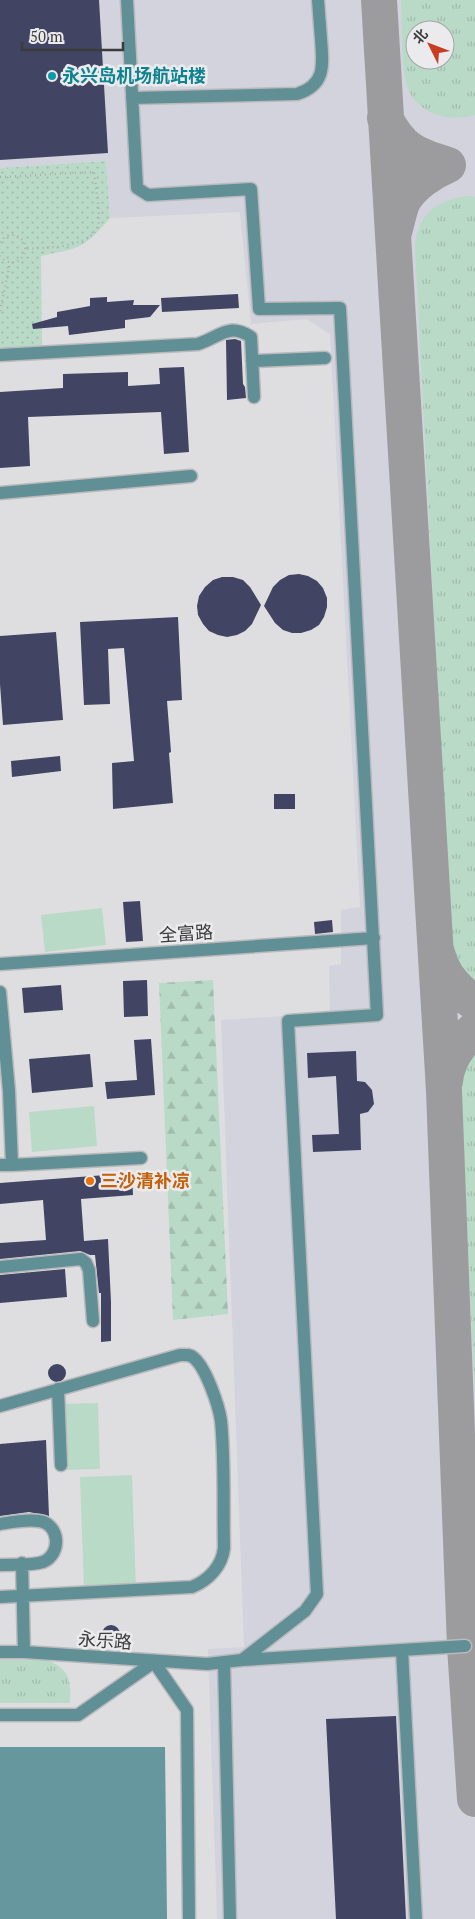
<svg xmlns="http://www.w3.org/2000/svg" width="475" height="1919" viewBox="0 0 475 1919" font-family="'PT Serif','Noto Sans SC',serif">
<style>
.built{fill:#d2d3dd;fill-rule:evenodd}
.grass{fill:url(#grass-tufts);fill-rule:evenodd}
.forest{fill:url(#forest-firs)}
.park{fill:url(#park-dots)}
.garden{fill:#badac8}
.water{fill:#66969e}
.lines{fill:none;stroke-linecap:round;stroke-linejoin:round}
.taxiway{stroke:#9c9c9e;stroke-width:36}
.building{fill:#424464}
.minor-casing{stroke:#bababd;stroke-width:15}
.path{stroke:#adadb0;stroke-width:2.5;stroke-dasharray:1 4;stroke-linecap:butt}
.minor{stroke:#618f96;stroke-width:12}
.culture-dot{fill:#0f9aa8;stroke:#ebebee;stroke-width:2}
.food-dot{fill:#e8710a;stroke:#ebebee;stroke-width:2}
.labels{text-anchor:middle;stroke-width:5;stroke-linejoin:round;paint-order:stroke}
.culture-label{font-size:18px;font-weight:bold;fill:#0d838f;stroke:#ebebee;text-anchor:start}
.street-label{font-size:18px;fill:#3c3c3d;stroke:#ebebee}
.food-label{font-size:18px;font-weight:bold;fill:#c56008;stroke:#ebebee;text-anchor:start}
</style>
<defs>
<pattern id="grass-tufts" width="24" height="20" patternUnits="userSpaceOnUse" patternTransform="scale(1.25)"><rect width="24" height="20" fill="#badac8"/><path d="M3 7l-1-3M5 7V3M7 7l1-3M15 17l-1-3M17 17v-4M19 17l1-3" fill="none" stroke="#a1bcad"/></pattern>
<pattern id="forest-firs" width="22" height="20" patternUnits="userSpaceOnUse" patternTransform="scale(1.25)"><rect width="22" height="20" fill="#badac8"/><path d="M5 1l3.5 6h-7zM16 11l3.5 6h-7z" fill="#a1bcad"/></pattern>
<pattern id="park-dots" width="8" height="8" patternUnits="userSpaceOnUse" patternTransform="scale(1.25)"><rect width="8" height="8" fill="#badac8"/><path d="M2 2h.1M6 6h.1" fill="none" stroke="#a1bcad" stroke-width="1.8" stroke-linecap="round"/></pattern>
</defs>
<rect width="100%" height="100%" fill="#dedee1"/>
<path class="built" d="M0 0H475V1919H217L208 1649 244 1647 221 1020 330 1013 329 966 341 964V910L360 907 330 334 306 319 251 324 240 212 110 218 106 161 0 168ZM415 30H445V60H415Z"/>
<path class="grass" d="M401 0H475V115C449 123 416 114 407 86 401 64 402 24 401 0ZM415 30H445V60H415Z
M467 196 475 197V986C462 974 455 961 451 944L415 249C417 215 434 201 467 196Z
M475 1050V1392L460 1090C463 1076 465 1061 475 1050Z
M0 1660H48C71 1671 71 1681 70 1703H0Z"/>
<path class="forest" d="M213 980 228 1314 173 1320 159 983Z"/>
<path class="park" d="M106 161 110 218C84 249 79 248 41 256L42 346 0 349V168Z"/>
<path class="garden" d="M102 908 106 945 45 952 41 915Z
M94 1106 97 1146 32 1152 29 1112Z
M98 1403 100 1469 62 1470 61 1404Z
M132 1475 136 1588 84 1590 80 1477Z"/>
<path class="water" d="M0 1747H165L167 1919H0Z"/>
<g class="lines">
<path class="taxiway" d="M379 0 444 1091 465 1646 475 1799
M385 118C401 149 414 155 448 165 431 172 412 185 403 201 399 210 397 222 394 232
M437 953C442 975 457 991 475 1003
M445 1081C447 1060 459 1043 475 1029"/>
</g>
<path class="building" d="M0 0H99L108 153 0 160Z
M238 294 239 308 162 312 161 298Z
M107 297V302L134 300 133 305H160L150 317 125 320V328L69 335 68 326 33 329 32 324 57 317V312L90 306V298Z
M235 339 241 341 243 384 245 387 246 398 227 400 226 340Z
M184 367 189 452 164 454 161 412 28 417 30 466 0 468V392L63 388V374L128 372V386L160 384 159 368Z
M299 574 308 576 317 581 323 588 327 598V607L324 617 319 625 311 630 301 633H292L283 630 275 623 264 606 273 587 280 580 289 575Z
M222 577H233L243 580 250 587 261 605 252 624 245 631 237 635 227 637 218 635 209 631 203 624 198 615 197 606 199 596 205 587 213 580Z
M178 617 182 700 167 701 171 752 169 753 173 803 113 809 112 763 134 761 124 648 108 649 110 704 84 705 80 622Z
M56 632 63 720 3 725 0 684V636Z
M60 756 61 771 12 777 11 761Z
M274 794H295V809H274Z
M140 901 143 941 126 942 123 902Z
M332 920 333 932 315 934 314 922Z
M147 980 148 1016 124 1017 123 981Z
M61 985 63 1010 24 1013 22 988Z
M151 1039 155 1095 107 1099 105 1082 137 1080 134 1040Z
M356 1051 357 1081 365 1082 372 1090 374 1104 368 1112 360 1114 361 1150 313 1152 312 1135 339 1134 336 1076 308 1078 307 1053Z
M90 1054 93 1087 32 1093 29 1059Z
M132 1173 133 1195 81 1199 84 1241 108 1239 111 1302V1341L101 1342V1293H99L95 1255H90L80 1251 0 1259V1243L46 1240 43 1200 0 1204V1183Z
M65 1269 67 1297 0 1303V1275Z
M48 1373a9 9 0 1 1 18 0a9 9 0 1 1-18 0Z
M46 1440 49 1516 29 1512 0 1516V1444Z
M102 1634a9 9 0 1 1 18 0a9 9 0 1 1-18 0Z
M396 1716 406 1919H336L326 1719Z"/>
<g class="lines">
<g class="minor-casing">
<path id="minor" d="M127 0 137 188 148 195 251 189 259 309 340 308 377 1015 288 1021 317 1594 305 1611 242 1660
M132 98 297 94C326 85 323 65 321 39 320 26 319 13 318 0
M0 355 198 344C220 337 228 322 251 337L254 397
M252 361 325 358
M0 493 191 476
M0 964 374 938
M0 992 9 1091 12 1165H0
M12 1165 141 1158
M0 1267 81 1259 86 1263 89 1270 93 1321
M58 1389 61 1465
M0 1406 180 1355C186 1355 190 1354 194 1358 206 1368 219 1406 221 1421 225 1462 223 1506 224 1548 222 1566 209 1580 192 1587L0 1597
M0 1524C12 1522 27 1519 39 1521 60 1524 62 1554 43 1562 31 1566 13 1564 0 1565
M22 1563 24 1652
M402 1650 416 1919
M0 1652H24L207 1664 242 1660 465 1646
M224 1662 230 1919
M0 1715H78L154 1662 187 1710 189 1919"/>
</g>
<path class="path" d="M0 177 94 172C96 188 99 204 99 219 99 249 46 247 26 249
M0 242C4 237 8 234 14 235 38 241 19 277 0 256
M0 311 10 263"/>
<use href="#minor" class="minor"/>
</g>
<circle class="culture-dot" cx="52" cy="76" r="5"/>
<circle class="food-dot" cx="90" cy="1181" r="5"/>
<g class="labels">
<g class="culture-label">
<text x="62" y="82">永兴岛机场航站楼</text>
</g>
<g class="street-label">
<text transform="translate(186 934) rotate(-4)" y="6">全富路</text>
<text transform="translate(105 1641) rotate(4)" y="6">永乐路</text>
</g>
<g class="food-label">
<text x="100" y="1187">三沙清补凉</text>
</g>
</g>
<g transform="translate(430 45) rotate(312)"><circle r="24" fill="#ebebee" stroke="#a5a5a7"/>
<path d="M0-4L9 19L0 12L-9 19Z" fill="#c83d22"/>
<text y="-8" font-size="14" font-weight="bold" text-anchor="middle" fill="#3c3c3d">北</text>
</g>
<path d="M22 42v8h101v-8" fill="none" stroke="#3c3c3d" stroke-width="2.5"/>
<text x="30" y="42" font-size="15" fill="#3c3c3d" stroke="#ebebee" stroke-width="4" paint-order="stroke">50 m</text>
</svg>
